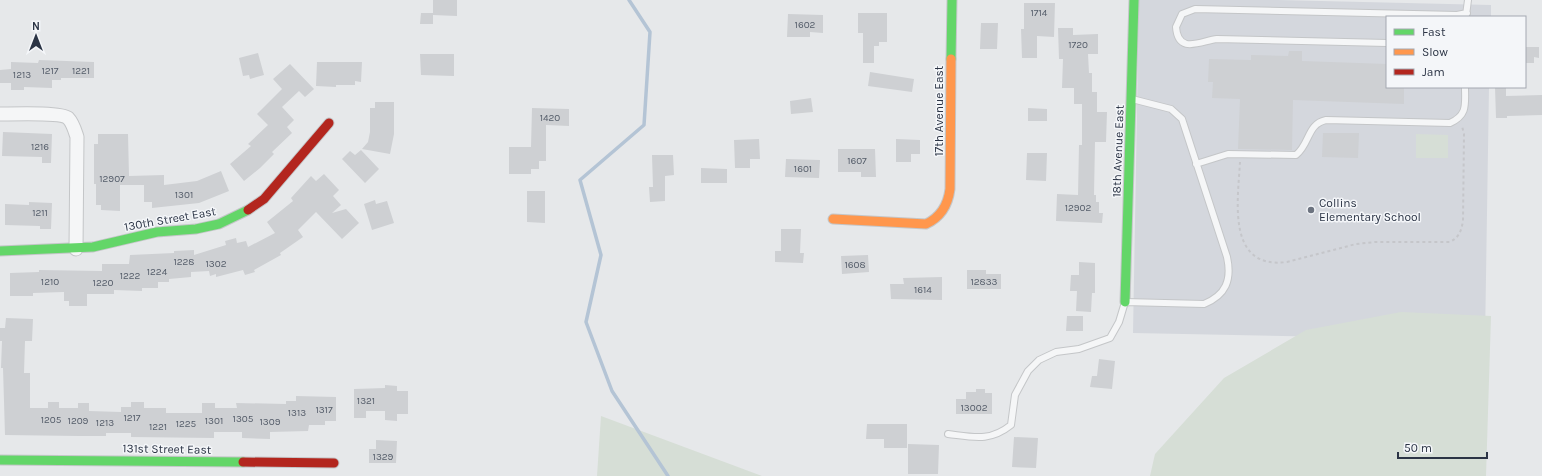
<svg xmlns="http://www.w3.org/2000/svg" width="1542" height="476" viewBox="0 0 1542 476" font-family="Karla,sans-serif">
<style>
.built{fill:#d4d7dd}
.green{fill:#d6ded6}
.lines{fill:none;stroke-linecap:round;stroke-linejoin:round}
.stream{stroke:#b4c4d5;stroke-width:3.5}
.building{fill:#ced0d3}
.lane-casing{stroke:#c4c6c8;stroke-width:8}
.street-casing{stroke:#c4c6c8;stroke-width:15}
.fast-casing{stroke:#c4c6c8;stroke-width:11}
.slow-casing{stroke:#c4c6c8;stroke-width:11}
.jam-casing{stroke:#c4c6c8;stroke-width:11}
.path{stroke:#c5c6ca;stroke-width:2;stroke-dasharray:3 3;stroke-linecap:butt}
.lane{stroke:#f5f6f7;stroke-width:6}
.street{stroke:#f5f6f7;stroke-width:13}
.fast{stroke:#63d668;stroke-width:9}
.slow{stroke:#ff974d;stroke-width:9}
.jam{stroke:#b3261e;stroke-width:9}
.poi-dot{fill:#6c737f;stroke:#f4f6f9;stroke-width:1.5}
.labels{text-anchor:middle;stroke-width:3;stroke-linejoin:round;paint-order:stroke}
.number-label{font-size:10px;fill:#545c69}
.street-label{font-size:12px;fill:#2b3445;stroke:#f4f6f9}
.poi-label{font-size:12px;fill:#2b3445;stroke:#f4f6f9;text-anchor:start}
</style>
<rect width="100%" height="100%" fill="#e6e8ea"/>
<path class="built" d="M1139 0H1278L1491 5V17H1387V87H1489L1485 340 1133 333Z"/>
<path class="green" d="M1416 134 1448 135V158H1416Z
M1401 312 1491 316 1486 476H1150L1155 454 1224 378 1306 330Z
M601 416 762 476H597Z"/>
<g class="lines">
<path class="stream" d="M629 0 650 32 644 125 580 180 601 255 586 322 612 391 668 476"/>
</g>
<path class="building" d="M433 0H457V16L433 15Z
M1024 3H1055L1054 37 1037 36V58H1022L1021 29H1024Z
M421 13H433V24H420Z
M858 13H887V42H879V46H874V63H863V33H858Z
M788 14 823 15V33L810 32V37H787Z
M981 23H998L997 49H980Z
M1058 28H1073V35L1098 34V54H1088L1089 73H1092V92H1097V112H1107L1106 142H1095L1094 195H1096V202H1099V213H1103L1102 223 1056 221 1057 194 1078 195 1079 145H1082V104H1074V88H1062L1063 59H1059Z
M1525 47H1539V58L1534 57V63H1525Z
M1289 51H1302V61L1387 64V87H1404V104L1293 100 1292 150 1238 149 1240 99 1212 98 1213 82H1208L1209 59 1251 60V55L1288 56Z
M258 53 264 75 250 79 249 75 243 76 239 58Z
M420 54H454V76L421 75Z
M39 60 94 62V78H61V80H52V88L24 87V90H11V83H0V70L11 69V62L38 63Z
M317 62H362L361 82 355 81V85H336V87L316 86Z
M290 64 314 89 305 97 299 91 282 107 294 120 287 127 292 133 272 152 274 154 260 168 244 181 230 164 251 146 248 144 268 125 257 114 282 89 273 79Z
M870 72 914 79 912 92 868 86Z
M1495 87H1506V96L1542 95V115L1507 116V118H1496Z
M811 98 813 112 791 114 790 101Z
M375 102H394V134L390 154 362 149 368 142 370 132V108H375Z
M532 108 569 109V126L546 125V161H539V169H531V174H509V147H531Z
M1028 108 1047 109V121H1028Z
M3 132 52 134 51 163H42V157L2 156Z
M1323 133H1359L1358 158 1322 157Z
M98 134H128L129 176 164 175V185L197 181 221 171 229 191 199 203 152 208V202H144V185H120V211L101 210V205H96V184H94V144H98Z
M759 139 760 159H750V168H735L734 140Z
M896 139 920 140V154H911V162H896Z
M838 149H875L876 177H861V172H838Z
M361 150 379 169 365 183 342 159 350 151 355 155Z
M1027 153H1047L1046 181 1026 180Z
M652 155H673L674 175 665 176V201L650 202 649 187H653Z
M786 159 820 160 819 178 785 177Z
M701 168 727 169V183H701Z
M324 174 339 190 333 196 341 205 332 213 346 209 359 223 342 239 316 212 298 230 303 237 280 253 281 255 254 270 255 272 245 275 243 270 216 277V274L210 276 209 271 191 272V277L169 279V282H158V288H142V291L114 290V294H87V306H69V301H64V292L33 293V296H10V273L39 272V270L102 271V264H129L130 255 174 253V251L194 250V255L226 245 225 241 236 238 237 243 246 241 248 247 275 233 267 222 293 201 291 198 311 176 316 181Z
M527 191H545V223L527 222Z
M375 200 376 204 387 201 394 223 372 230 364 204Z
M29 202 52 203 51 229H40V226L5 225V204L29 205Z
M781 229H801L800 253H804L803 263 775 262V251H781Z
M868 255 869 272 842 274 841 256Z
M1079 262 1095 263V293H1092L1091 312 1076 311 1077 291H1070L1071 275H1079Z
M967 270H986V274H1001V289H967Z
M942 277V300L891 299 890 284H904L903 278Z
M1067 316H1083V331H1066Z
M6 318 33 319 32 341H25L24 373H30V408H48V402H59V408H78V403H89V411L121 412V407H131V402H144V408H166V413H202V403H215V408H237L236 403 286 404V401H296V396L336 397V421H325V425H309L308 431 270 432V439L242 438V432H214V438L131 437V433H106V436H79L5 435 3 368H1L2 341H0V328H5Z
M1099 359 1115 361 1112 389 1090 387 1092 376H1097Z
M385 385 397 386V391H408V414H397V421L385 420V411H366V418H354V389L385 388Z
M976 389H985V393H992V414H956V399H966V392H976Z
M867 424H907V448H884V439H866Z
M1014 437 1038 438 1036 468 1012 467Z
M376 440 397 441 396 463H369V449H376Z
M908 444 939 445 938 474H908Z"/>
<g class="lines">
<g class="lane-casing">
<path id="lane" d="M1466 15 1468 0
M1387 43 1217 39C1201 41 1178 55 1176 27L1182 14 1195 9 1457 15 1467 13
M1196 164 1228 154 1296 155C1310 144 1307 124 1326 120L1450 123C1468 115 1465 104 1465 87
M948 434C973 437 990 442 1011 425L1015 395 1028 371 1039 360 1056 352 1079 349 1110 338 1119 322 1125 302 1204 304C1226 295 1232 280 1227 257L1182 119 1171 109 1132 99"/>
</g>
<g class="street-casing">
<path id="street" d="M0 114C11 114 61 112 68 118 73 123 75 131 77 137L76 249"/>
</g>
<g class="fast-casing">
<path id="fast" d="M951 59 952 0
M0 251 93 247 157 232 196 229 219 224 248 210
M1125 302 1134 0
M0 460 243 462"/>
</g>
<g class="slow-casing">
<path id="slow" d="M833 219 926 224C941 217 948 205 950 189L951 59"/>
</g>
<g class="jam-casing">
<path id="jam" d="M248 210 264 199 329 123
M243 462 334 463"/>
</g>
<path class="path" d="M1240 162C1238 200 1226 270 1287 262L1356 244 1375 242H1450C1459 237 1461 232 1463 221L1464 134 1462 126"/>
<use href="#lane" class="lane"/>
<use href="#street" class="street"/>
<use href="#fast" class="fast"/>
<use href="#slow" class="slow"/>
<use href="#jam" class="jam"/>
</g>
<circle class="poi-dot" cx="1311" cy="210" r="4"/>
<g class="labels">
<g class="number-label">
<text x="1039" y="16">1714</text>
<text x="805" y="28">1602</text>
<text x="1078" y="48">1720</text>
<text x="50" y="74">1217</text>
<text x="81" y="74">1221</text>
<text x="22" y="78">1213</text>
<text x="550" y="121">1420</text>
<text x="40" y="150">1216</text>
<text x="857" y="164">1607</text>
<text x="803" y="172">1601</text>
<text x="112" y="182">12907</text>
<text x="184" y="198">1301</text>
<text x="1078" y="211">12902</text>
<text x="40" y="216">1211</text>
<text x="184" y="265">1228</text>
<text x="216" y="267">1302</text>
<text x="855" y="268">1608</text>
<text x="157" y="275">1224</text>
<text x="130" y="279">1222</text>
<text x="50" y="285">1210</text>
<text x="984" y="285">12833</text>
<text x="103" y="286">1220</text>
<text x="923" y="293">1614</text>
<text x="366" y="404">1321</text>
<text x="974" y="411">13002</text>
<text x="324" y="413">1317</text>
<text x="297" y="416">1313</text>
<text x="132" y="421">1217</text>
<text x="243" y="422">1305</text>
<text x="51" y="423">1205</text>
<text x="78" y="424">1209</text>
<text x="214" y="424">1301</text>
<text x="270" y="425">1309</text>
<text x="105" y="426">1213</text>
<text x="186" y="427">1225</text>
<text x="158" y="430">1221</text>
<text x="383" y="460">1329</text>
</g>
<g class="street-label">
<text transform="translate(939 111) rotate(-90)" y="4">17th Avenue East</text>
<text transform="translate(1118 151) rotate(-88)" y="4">18th Avenue East</text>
<text transform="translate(170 219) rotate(-10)" y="4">130th Street East</text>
<text transform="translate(167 449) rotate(1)" y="4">131st Street East</text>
</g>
<g class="poi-label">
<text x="1319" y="207">Collins<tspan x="1319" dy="14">Elementary School</tspan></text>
</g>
</g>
<rect x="1386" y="16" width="140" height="72" fill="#f4f6f9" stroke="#a4a8b1"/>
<rect x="1394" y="29" width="20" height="6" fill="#63d668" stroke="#a4a8b1"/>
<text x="1422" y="36" font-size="12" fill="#2b3445">Fast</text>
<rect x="1394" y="49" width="20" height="6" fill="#ff974d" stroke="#a4a8b1"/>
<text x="1422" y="56" font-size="12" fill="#2b3445">Slow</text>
<rect x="1394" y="69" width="20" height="6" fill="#b3261e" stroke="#a4a8b1"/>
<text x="1422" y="76" font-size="12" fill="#2b3445">Jam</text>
<g transform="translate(36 36)" stroke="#f4f6f9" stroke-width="3" paint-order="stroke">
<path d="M0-3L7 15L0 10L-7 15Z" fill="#2b3445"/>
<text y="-6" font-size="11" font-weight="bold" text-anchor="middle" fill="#2b3445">N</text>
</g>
<path d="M1398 452v6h89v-6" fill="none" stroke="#2b3445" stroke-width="2"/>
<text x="1404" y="452" font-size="12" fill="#2b3445" stroke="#f4f6f9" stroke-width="3" paint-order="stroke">50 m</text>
</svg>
